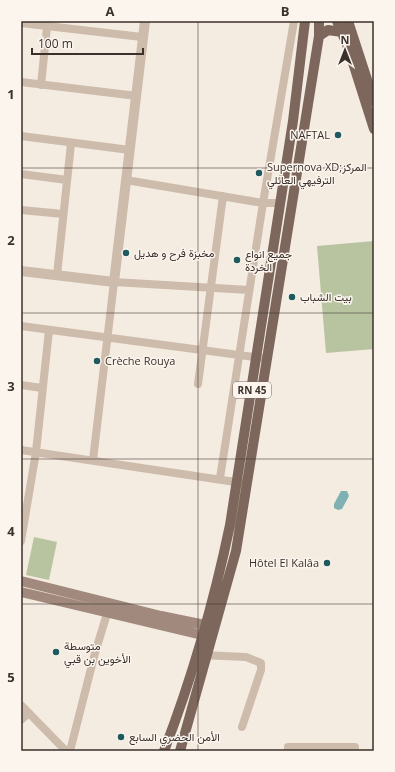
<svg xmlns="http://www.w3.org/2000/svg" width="395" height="772" viewBox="0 0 395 772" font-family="'Open Sans',Vazirmatn,sans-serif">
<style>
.green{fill:#b8c4a0}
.water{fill:#7fb0b2}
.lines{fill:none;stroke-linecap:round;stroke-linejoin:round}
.minor{stroke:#cdbbac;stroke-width:8}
.tertiary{stroke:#cdbbac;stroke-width:10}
.secondary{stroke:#a18a7d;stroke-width:10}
.primary{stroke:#7d675c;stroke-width:10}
.grid{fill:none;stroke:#3b302b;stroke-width:1;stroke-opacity:0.55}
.poi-dot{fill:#1f5a5e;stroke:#fbf5ee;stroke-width:1.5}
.labels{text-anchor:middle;stroke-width:3;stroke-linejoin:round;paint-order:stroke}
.shield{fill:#fbf5ee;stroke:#756b66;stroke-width:1}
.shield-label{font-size:10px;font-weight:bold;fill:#3b302b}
.poi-label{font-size:11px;fill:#3b302b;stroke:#fbf5ee;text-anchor:start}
.neatline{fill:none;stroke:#3b302b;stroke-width:1.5}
.grid-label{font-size:13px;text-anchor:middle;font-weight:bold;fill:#3b302b}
</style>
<rect width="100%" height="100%" fill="#f4ebe1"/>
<path class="green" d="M374 241V349L326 353 317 246Z
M34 537 57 542 49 580 26 575Z"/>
<path class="water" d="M341 491H347L349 496 342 509 338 510 334 508V504Z"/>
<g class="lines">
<path class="minor" d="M21 23 142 37
M21 82 137 96
M41 85 47 27
M21 136 130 150
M21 174 67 180
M126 180 263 203H280
M21 210 63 214
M57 275 71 144
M21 326 262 358
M198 384 223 196
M21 385 42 388
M21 450 242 483
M93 460 114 282 249 290
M220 478 263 203 294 21
M21 541 36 452 49 330
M201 655 246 657 261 663V670L242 727
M21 705 66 751
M21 720 29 713
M70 751 95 653 109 607
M288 751V747H355V751"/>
<path class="tertiary" d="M21 271 114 282 145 21"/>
<path class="secondary" d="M21 581 161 616 205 625
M21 592 202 635"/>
<path class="primary" d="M337 21 348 47 374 129
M348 21 374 101
M319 36 328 30 342 32
M164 751C192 678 214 602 230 525L293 121 305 21
M180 751 236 551 319 36V21"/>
</g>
<path class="grid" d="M198 21V751M21 168H374M21 313H374M21 459H374M21 604H374"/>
<g class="poi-dot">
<circle cx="338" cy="135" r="4"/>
<circle cx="259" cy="173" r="4"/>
<circle cx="126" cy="253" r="4"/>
<circle cx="237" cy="260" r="4"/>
<circle cx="292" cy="297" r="4"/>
<circle cx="97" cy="361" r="4"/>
<circle cx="327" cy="563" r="4"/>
<circle cx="56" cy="652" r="4"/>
<circle cx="121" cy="737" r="4"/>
</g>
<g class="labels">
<rect class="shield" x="233" y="382" width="38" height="16" rx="3"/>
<g class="shield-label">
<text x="252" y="394">RN 45</text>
</g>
<g class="poi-label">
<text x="330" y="139" text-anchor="end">NAFTAL</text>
<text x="267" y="171">Supernova XD;المركز<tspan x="267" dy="13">الترفيهي العائلي</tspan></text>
<text x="134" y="257">مخبزة فرح و هديل</text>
<text x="245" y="258">جميع انواع<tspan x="245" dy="13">الخردة</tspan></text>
<text x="300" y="301">بيت الشباب</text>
<text x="105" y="365">Crèche Rouya</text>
<text x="319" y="567" text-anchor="end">Hôtel El Kalâa</text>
<text x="64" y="650">متوسطة<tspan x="64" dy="13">الأخوين بن قبي</tspan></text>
<text x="129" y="741">الأمن الحضري السابع</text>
</g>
</g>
<rect width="395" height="772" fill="none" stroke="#fbf5ee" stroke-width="44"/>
<g transform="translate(345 50)" stroke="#fbf5ee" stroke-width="3" paint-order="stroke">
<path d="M0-3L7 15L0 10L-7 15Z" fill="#3b302b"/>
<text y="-6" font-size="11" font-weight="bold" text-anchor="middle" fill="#3b302b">N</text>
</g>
<path d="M32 48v6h111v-6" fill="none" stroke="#3b302b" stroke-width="2"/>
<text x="38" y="48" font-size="12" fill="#3b302b" stroke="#fbf5ee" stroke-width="3" paint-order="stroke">100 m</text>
<rect x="22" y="22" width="351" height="728" class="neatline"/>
<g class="grid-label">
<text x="110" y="16">A</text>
<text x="285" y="16">B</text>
<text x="11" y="99">1</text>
<text x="11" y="245">2</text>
<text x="11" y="391">3</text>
<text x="11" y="536">4</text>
<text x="11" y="682">5</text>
</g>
</svg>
